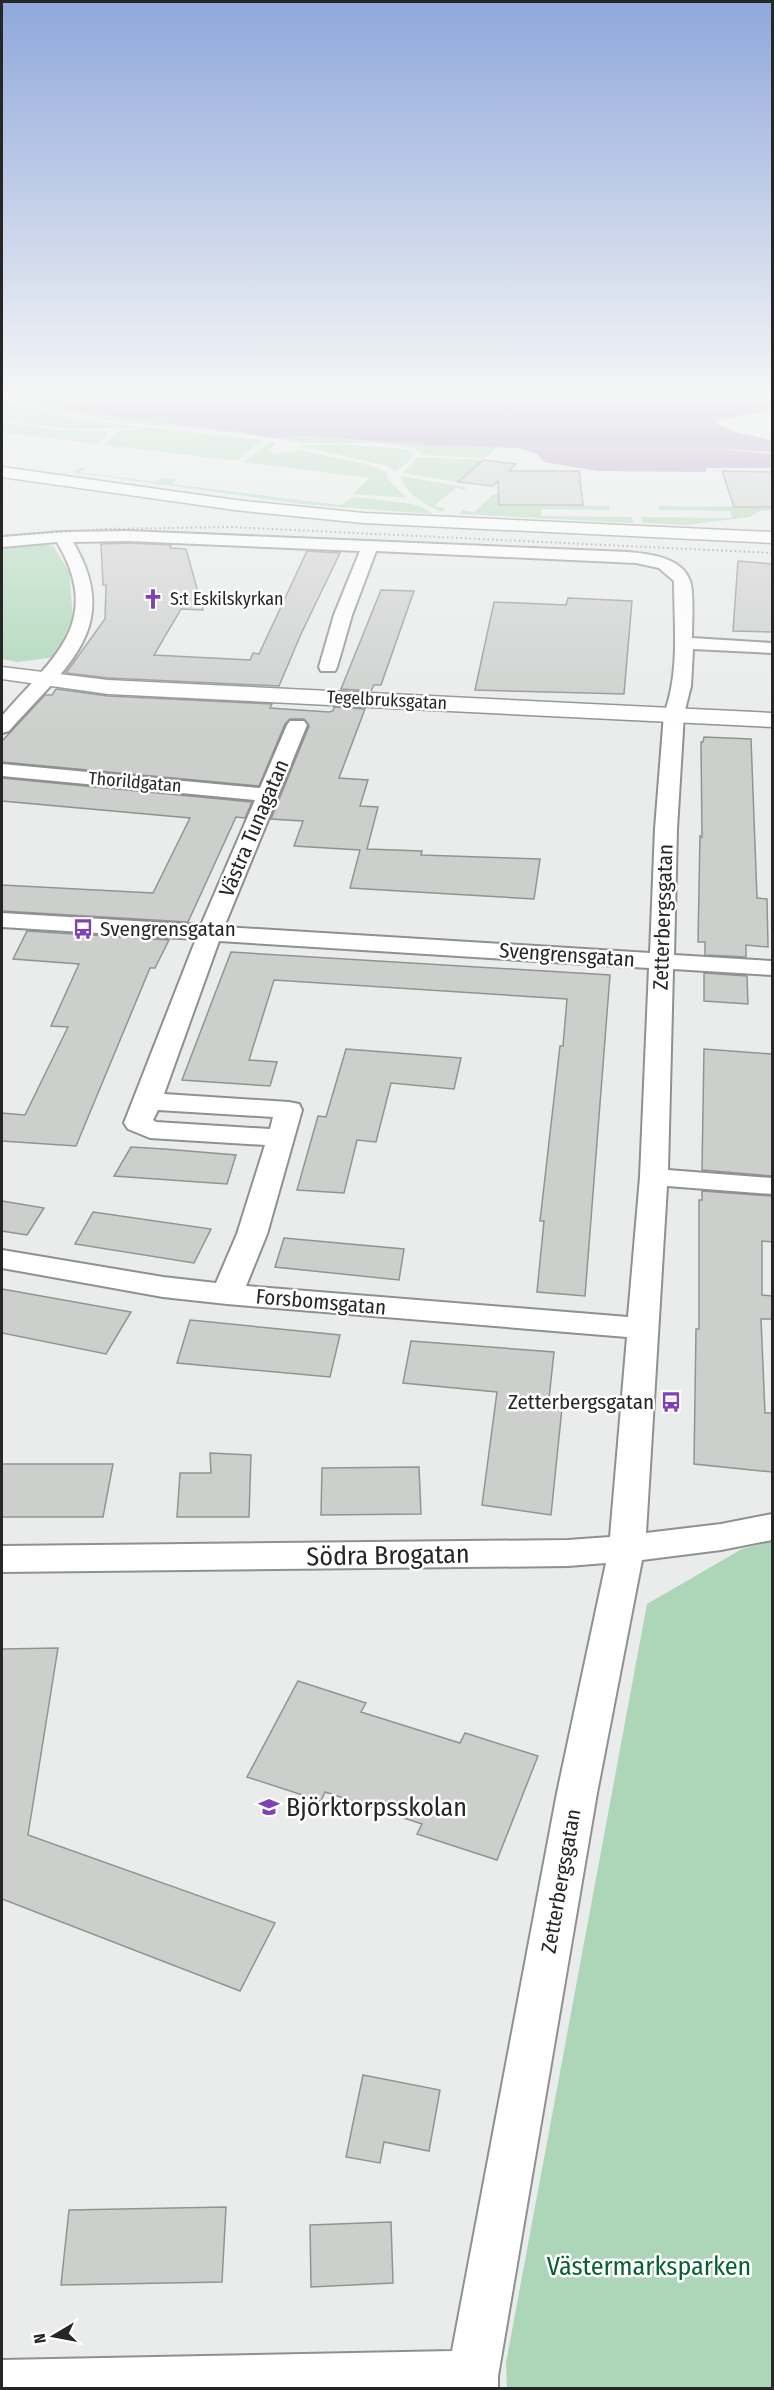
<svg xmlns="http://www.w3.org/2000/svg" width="774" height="2390" viewBox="0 0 774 2390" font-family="'Fira Sans Condensed',sans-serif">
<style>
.green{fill:#acd6b7}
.water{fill:#aa94c7}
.building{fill:#cdcfcd;stroke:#929492;stroke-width:1.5}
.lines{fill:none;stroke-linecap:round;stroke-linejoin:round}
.minor-casing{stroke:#8e918f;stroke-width:4}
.tertiary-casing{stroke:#8e918f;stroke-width:3}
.minor{fill:#fff;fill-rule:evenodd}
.tertiary{fill:#fff;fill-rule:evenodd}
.rail{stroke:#838584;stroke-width:2;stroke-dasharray:1.5 3;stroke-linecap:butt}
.labels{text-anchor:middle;stroke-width:5;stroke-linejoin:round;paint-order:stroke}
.far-poi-label{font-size:18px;fill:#252625;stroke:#fff;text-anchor:start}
.far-street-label{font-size:18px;fill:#252625;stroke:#fff}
.street-label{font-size:21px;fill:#252625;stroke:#fff}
.poi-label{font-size:21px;fill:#252625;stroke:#fff;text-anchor:start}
.near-street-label{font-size:26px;fill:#252625;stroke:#fff}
.near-poi-label{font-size:26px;fill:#252625;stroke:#fff;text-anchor:start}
.near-park-label{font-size:26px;fill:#065f31;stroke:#fff}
</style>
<rect width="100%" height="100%" fill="#e9ecea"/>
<path class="green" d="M2 397 86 413 239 432 271 438 305 436 426 445 497 447 488 456 481 458 422 455 414 448 399 445 369 443H307L204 429 129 423 55 411Z
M2 401 73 418 139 427 74 429 2 420Z
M2 423 58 430 109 432 98 444 2 432Z
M148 428 262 440 237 461 105 445 119 431Z
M270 442 276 443 270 450 275 454 300 450 369 465 386 472 388 480 407 498 353 494 369 478 243 462Z
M343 444 406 449 413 455 407 463 395 471 387 466 299 446Z
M418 457 483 460 458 482 402 473Z
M80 468H85L79 472 156 482 162 478 176 480 171 484 341 505 353 497 406 503 420 506 433 514 302 504 72 472Z
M400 476 466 487 465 490 456 488 434 506 445 508 442 512C426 506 405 493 400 476Z
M499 493 500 505 609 506 610 510 541 509 542 516 632 517 633 523 460 514 462 510 474 512 492 495Z
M658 506 772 507V510L760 511 750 517 686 525 643 523 641 517 732 518 730 511 660 510Z
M38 543 53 546 69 571 73 617 55 657 18 662 2 659V547Z
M772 1541V2388H507L506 2363 647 1604 742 1549Z"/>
<path class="water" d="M10 397H762L772 401V410L719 420 720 422 715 423 738 433 772 440V452L709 448 772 454V468H706V472L597 471 544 462 537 454 519 448 426 445 305 436 271 438 239 432 86 413Z"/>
<path class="building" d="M483 460 516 464 509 471H579L583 505H499L498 481 493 486 458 482Z
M722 471 772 472V507H734Z
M128 543 171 545 170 548 186 549 203 610 181 609 154 655 250 660 253 653 259 654 307 551 340 553 301 634 279 686 108 678 66 673 105 619 106 585H103L101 544Z
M738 561 772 564V632L733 631Z
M381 590 414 591 381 685H374L371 691 341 689Z
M568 598 632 601 624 694 475 690 494 602 566 605Z
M56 689 108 696 272 704 270 708 329 712 333 711 334 707 365 709 339 778 368 780 360 806 378 807 367 849 422 851 421 855 540 859 534 899 350 888 360 850 294 846 303 821 271 819 309 726 304 719H290L285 724 259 786 2 762V741L45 695H52Z
M704 737 751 739 757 898 767 899 768 947 746 945V957L705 955V942H698L700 836 702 837 701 742H703Z
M2 778 252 802 245 818 236 817 188 922 2 911V885L153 893 190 818 2 801Z
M27 931 169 940 155 968H150L76 1146 2 1141V1113L25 1115 68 1027 51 1026 79 964 13 959Z
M231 952 610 975 585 1296 537 1292 544 1221H540L560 1046H563L567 999 274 980 249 1060 277 1062 270 1086 182 1080Z
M704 973 747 976 748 1004 704 1001Z
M346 1049 461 1058 454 1089 391 1083 376 1142 357 1140 344 1193 297 1190 318 1116 326 1117Z
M704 1049 772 1054V1176L702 1170Z
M131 1147 164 1149 236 1155 227 1184 114 1176Z
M702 1191 772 1196V1242L762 1241V1295L772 1296V1319H761L765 1413H772V1472L694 1464 696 1329H699V1200H702Z
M2 1201 44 1208 27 1235 2 1231Z
M93 1212 211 1229 194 1263 75 1244Z
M284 1238 404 1249 399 1280 275 1267Z
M2 1289 131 1312 106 1354 2 1333Z
M190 1320 340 1335 330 1377 177 1363Z
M411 1341 554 1352 548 1408H562L551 1515 482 1505 497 1392 403 1383Z
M210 1453 251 1455 249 1517H177L180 1473H211Z
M2 1464H113L103 1517H2Z
M419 1467 421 1514 321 1515 322 1468Z
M58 1648 28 1835 275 1923 240 1991 2 1899V1649Z
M298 1681 366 1703 361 1712 460 1743 465 1733 538 1756 497 1860 417 1834 422 1824 325 1792 321 1801 247 1777Z
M363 2075 440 2090 429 2151 384 2142 380 2163 346 2157Z
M226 2207 222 2282 61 2285 69 2210Z
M391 2222 393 2283 311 2287 310 2225Z"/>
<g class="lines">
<g class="minor-casing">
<path id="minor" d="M128 531 628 552C649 554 682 557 690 581 694 591 692 625 692 638L772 643V653L693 649 691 686 684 714 677 829 674 955 772 961V975L673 969 668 1170 772 1178V1194L667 1186 646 1533 721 1524 772 1514V1540L721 1550 642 1560 597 1793 498 2376V2388H2V2360L452 2351 557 1793 606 1563 568 1566 2 1572V1546L568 1540 610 1537 627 1337 227 1304 163 1297 2 1268V1250L163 1277 216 1283 237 1234 265 1145 150 1138 128 1129 124 1123 196 939 2 927V913L201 925 255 800 2 776V764L260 788 287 725 290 721H304L307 725 224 927 650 953 655 829 664 714C680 672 674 625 674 581L659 568 636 563 376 551 352 615 337 667 335 671H321L319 667 334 615 360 551 128 541 73 542C125 629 62 670 9 731L2 733V716C52 658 105 623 57 542L2 547V537L62 532ZM219 941 649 968 640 1177 628 1317 246 1286 267 1234 302 1110 299 1104 289 1102 164 1094ZM158 1110 273 1117 270 1129 156 1122 153 1120Z"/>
</g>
<g class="tertiary-casing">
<path id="tertiary" d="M2 467 235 500 363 513 772 532V543L363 523 235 510 2 477Z
M2 667 108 680 772 713V727L108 694 2 679Z"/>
</g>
<use href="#minor" class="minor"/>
<use href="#tertiary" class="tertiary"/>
<path class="rail" d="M2 536 105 529 231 527 772 553"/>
</g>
<linearGradient id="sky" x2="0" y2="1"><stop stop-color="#8fa7db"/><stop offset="0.54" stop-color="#f5f6f6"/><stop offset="1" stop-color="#f5f6f6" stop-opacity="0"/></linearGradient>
<rect width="774" height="731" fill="url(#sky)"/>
<defs>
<g id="church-bare" transform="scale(1.62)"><path d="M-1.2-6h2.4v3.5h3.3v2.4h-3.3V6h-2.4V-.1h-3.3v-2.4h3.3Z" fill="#7f41b7" stroke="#fff" stroke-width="2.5" paint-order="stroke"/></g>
<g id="bus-bare" transform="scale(1.62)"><path d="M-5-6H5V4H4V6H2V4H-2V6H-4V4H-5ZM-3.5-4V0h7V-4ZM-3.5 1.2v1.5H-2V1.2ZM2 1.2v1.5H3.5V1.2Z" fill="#7f41b7" stroke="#fff" stroke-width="2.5" paint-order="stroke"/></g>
<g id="school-bare" transform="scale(1.62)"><path d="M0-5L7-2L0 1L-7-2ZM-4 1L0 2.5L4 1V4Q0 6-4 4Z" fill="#7f41b7" stroke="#fff" stroke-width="2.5" paint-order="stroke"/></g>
</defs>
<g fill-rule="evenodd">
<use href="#church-bare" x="153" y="599"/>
<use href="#bus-bare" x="83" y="929"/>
<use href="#bus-bare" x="671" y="1402"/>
<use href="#school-bare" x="269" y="1807"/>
</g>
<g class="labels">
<g class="far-poi-label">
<text x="170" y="605">S:t Eskilskyrkan</text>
</g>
<g class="far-street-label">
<text transform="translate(387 700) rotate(3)" y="6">Tegelbruksgatan</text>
<text transform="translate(135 782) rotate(5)" y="6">Thorildgatan</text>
</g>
<g class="street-label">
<text transform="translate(254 828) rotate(-67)" y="7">Västra Tunagatan</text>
<text transform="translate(663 917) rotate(-88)" y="7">Zetterbergsgatan</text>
<text transform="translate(567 955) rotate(4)" y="7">Svengrensgatan</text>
<text transform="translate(321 1302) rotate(5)" y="7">Forsbomsgatan</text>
<text transform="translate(561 1881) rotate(-80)" y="7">Zetterbergsgatan</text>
</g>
<g class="poi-label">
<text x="100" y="936">Svengrensgatan</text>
<text x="654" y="1409" text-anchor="end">Zetterbergsgatan</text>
</g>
<g class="near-street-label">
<text transform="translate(388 1555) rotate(-1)" y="9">Södra Brogatan</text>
</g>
<g class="near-poi-label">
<text x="286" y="1816">Björktorpsskolan</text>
</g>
<g class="near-park-label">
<text x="649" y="2275">Västermarksparken</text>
</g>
</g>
<rect width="774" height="2390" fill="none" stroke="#252625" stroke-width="6"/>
<g transform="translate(54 2336) rotate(260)" stroke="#ffffff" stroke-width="4.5" paint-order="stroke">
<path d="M0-4.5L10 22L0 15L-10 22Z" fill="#252625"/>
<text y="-9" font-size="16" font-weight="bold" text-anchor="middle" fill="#252625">N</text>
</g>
</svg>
